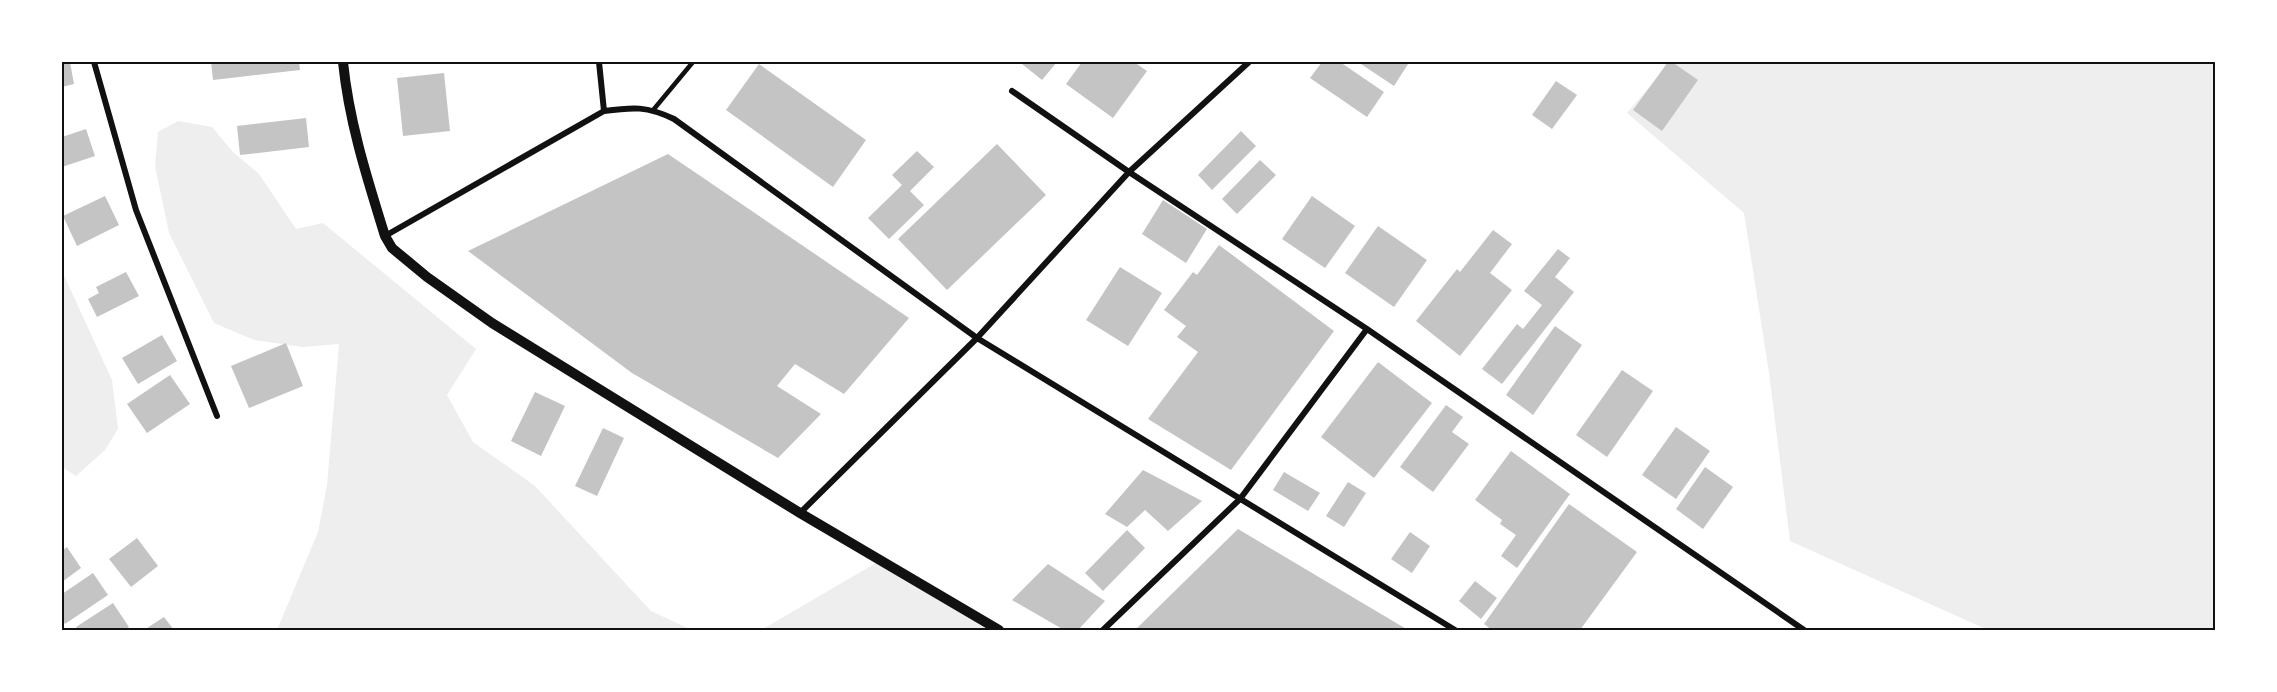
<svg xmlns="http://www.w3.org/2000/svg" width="2277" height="692" viewBox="0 0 2277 692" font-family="Overpass,sans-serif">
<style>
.green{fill:#eee}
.building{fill:#c4c4c4}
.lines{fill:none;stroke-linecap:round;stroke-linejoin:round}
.service{stroke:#111;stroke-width:4.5}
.minor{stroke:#111;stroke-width:6}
.tertiary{stroke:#111;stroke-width:10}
.neatline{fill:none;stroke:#111;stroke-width:2}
</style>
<rect width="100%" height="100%" fill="#fff"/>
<path class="green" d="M1671 62H2215V630H1988L1790 541 1769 373 1744 213 1627 113Z
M178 121 212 127 233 152 259 174 296 229 323 223 476 349 447 395 473 442 535 486 651 611 692 630H277L318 532 327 485 339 344 303 347 254 340 214 323 169 233 155 166 158 132Z
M62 271 112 380 118 429 105 450 76 476 62 467Z
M881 560 999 630H761Z"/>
<path class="building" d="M70 62 74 84 62 87V63Z
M211 62H299L300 70 213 80Z
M1024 62H1057L1042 80 1022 64Z
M1082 62H1134L1147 71 1113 118 1066 84Z
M1322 62H1340L1384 92 1367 117 1310 78Z
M1358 62H1405L1408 64 1394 86Z
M1668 62H1672L1698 80 1662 131 1633 110Z
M759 64 866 140 833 187 726 110Z
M444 73 450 131 403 136 397 78Z
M1556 81 1577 95 1552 129 1532 115Z
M306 118 309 147 240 155 237 126Z
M86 129 95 156 62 167V137Z
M1241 131 1256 146 1212 190 1198 175Z
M997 144 1046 195 947 290 898 239Z
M917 151 934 167 910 191 924 205 889 239 868 218 902 185 892 175Z
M668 154 909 318 844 394 795 364 777 386 821 414 778 458 632 373 468 251Z
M1260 160 1276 175 1237 214 1222 199Z
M105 196 119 225 77 246 63 216Z
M1312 196 1355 226 1325 268 1282 239Z
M1163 200 1207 229 1186 263 1142 234Z
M1378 226 1427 260 1394 307 1345 273Z
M1493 230 1512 244 1490 273 1512 290 1460 356 1416 321 1457 269 1460 272Z
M1219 245 1334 331 1231 470 1148 419 1198 352 1177 337 1186 326 1164 310 1193 272 1197 275Z
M1558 249 1570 258 1555 277 1574 292 1502 384 1482 369 1517 324 1523 329 1542 305 1524 291Z
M1120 267 1162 293 1128 346 1086 320Z
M126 272 139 296 97 317 88 299 99 293 96 287Z
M1555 326 1582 345 1533 415 1506 395Z
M162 335 177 361 138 384 122 358Z
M286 343 303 386 249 408 231 366Z
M1378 362 1432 403 1374 478 1321 437Z
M1622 370 1653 391 1607 457 1576 435Z
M170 375 190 404 147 433 127 404Z
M535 392 565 406 541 456 511 441Z
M1446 405 1463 417 1452 432 1469 444 1433 492 1400 467Z
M1676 427 1710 451 1676 499 1642 475Z
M603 428 624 438 597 496 575 486Z
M1511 451 1570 494 1517 568 1501 556 1516 535 1500 524 1502 520 1475 500Z
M1705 467 1733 487 1703 529 1676 509Z
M1143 470 1202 501 1168 531 1145 510 1127 527 1105 514Z
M1284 472 1320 493 1308 511 1273 490Z
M1348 482 1366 493 1344 527 1326 516Z
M1569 504 1637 552 1580 630H1492L1484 624Z
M1238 529 1408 630H1135Z
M1127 530 1145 548 1103 591 1085 573Z
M1410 532 1430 546 1412 573 1391 559Z
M137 538 158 566 131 587 109 559Z
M67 547 81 568 62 582V551Z
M1048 564 1105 601 1078 630H1064L1012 600Z
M93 573 108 595 65 624 62 618V594Z
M1475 581 1497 598 1481 619 1459 601Z
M113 603 129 627 125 630H78L76 627Z
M164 617 174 630H144Z"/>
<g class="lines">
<path class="service" d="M654 109 693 62"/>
<path class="minor" d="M94 62 136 210 217 416
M599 62 604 111
M1012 91 1129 172 1367 329 1804 630
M385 236 604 111C633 107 647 106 674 119L977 338 1455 630
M800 513 977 338 1129 172 1249 62
M1103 630 1240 499 1367 329"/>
<path class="tertiary" d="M343 62C349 122 367 178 385 236L392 248 427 277 492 323 800 513 999 630"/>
</g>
<rect width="2277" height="692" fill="none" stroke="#ffffff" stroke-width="126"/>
<rect x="63" y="63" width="2151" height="566" class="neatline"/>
</svg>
